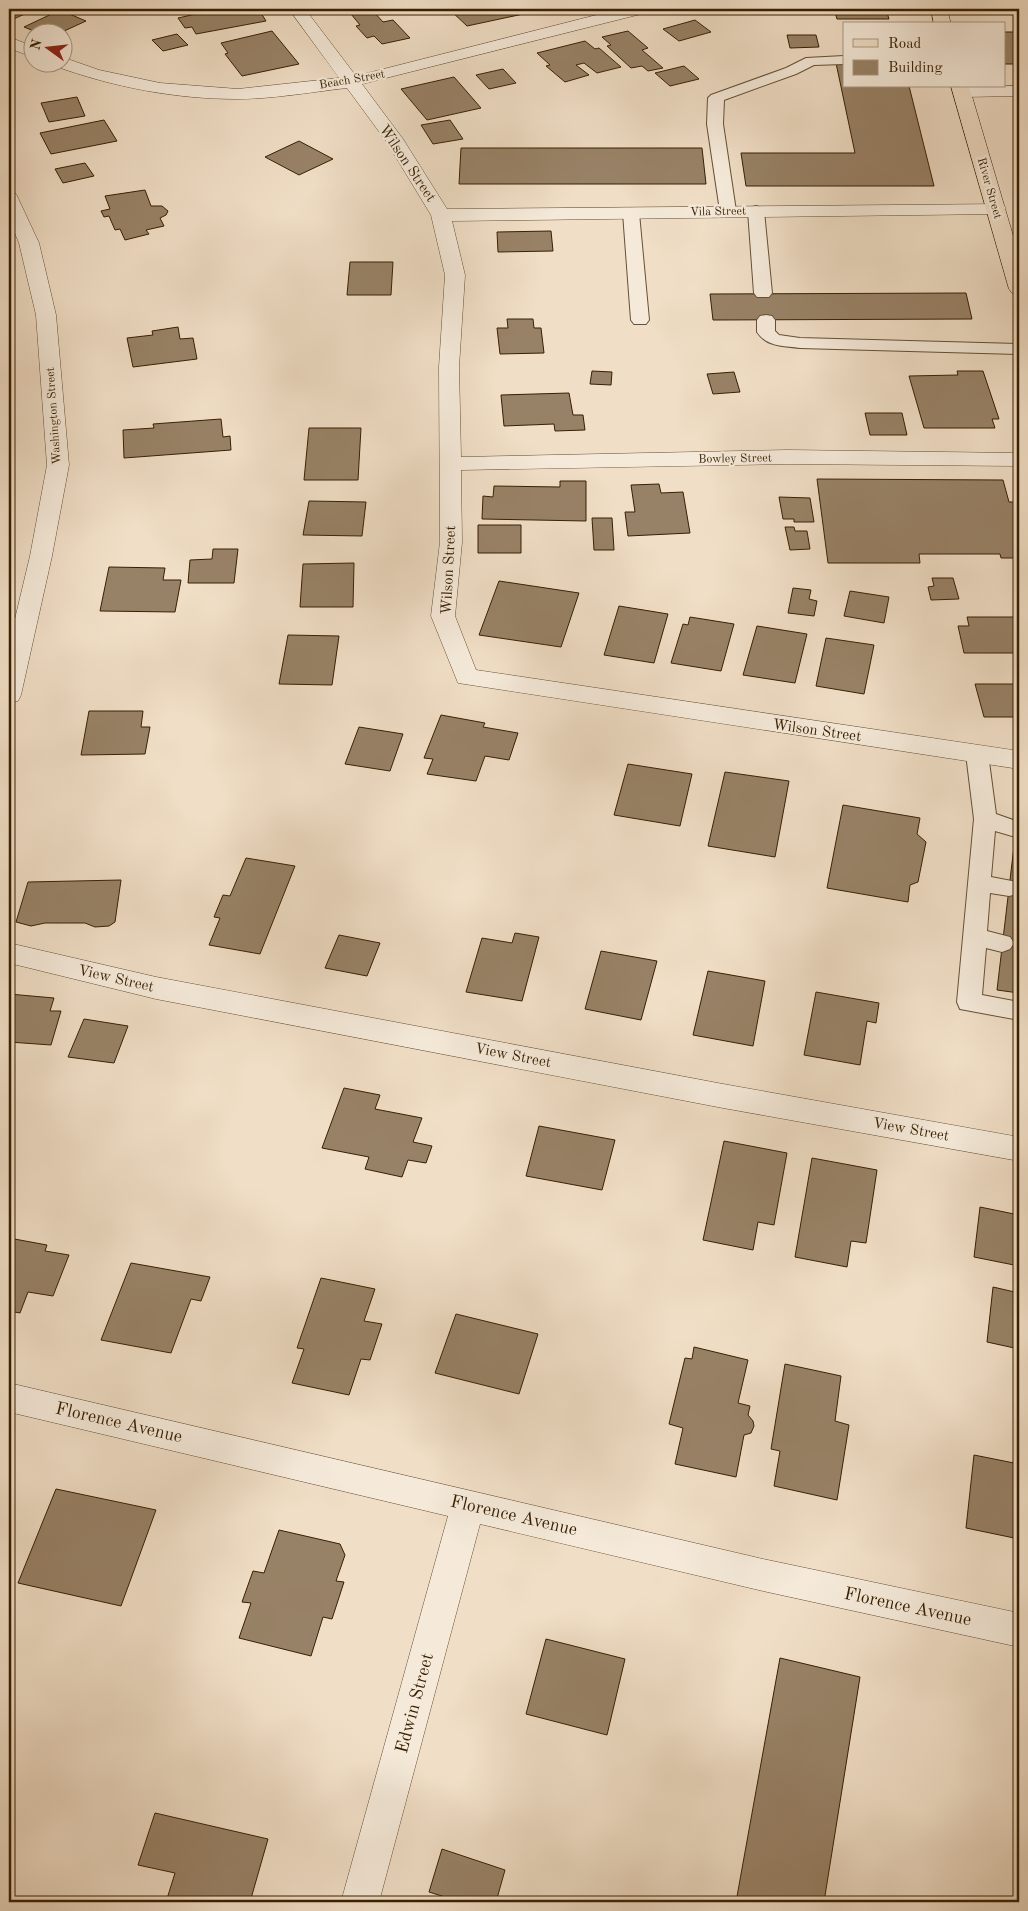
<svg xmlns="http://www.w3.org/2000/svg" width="1028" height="1911" viewBox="0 0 1028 1911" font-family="'Old Standard TT',serif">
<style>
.building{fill:#988267;stroke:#381f00}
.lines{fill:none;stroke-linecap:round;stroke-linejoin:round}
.service-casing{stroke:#664f32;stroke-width:2}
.minor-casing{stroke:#664f32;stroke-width:1}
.tertiary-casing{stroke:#664f32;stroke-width:1}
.primary-casing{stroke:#381f00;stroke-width:1}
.service{fill:#f5eada;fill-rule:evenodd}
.minor{fill:#f5eada;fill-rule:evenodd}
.tertiary{fill:#f5eada;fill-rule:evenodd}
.primary{fill:#f0dec6;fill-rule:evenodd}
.labels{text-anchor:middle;stroke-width:4.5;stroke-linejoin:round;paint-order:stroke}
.far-street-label{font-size:12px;fill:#381f00;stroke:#f5eada}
.street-label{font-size:15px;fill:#381f00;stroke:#f5eada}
.near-street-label{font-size:18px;fill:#381f00;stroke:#f5eada}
</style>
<rect width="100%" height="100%" fill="#f0dec6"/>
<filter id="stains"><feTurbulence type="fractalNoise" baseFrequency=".004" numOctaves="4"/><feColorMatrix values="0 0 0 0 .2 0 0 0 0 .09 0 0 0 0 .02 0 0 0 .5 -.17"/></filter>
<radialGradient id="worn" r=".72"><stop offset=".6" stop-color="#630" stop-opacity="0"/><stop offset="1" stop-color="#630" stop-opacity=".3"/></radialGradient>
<path class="building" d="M9 9H36L9 21Z
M218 9H253L261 13 266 21 196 34 192 27 185 28 178 18Z
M449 9H524L528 13 467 26Z
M771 9H807L809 14H773Z
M834 9H886L889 19H837Z
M60 10 86 21 62 32H36L24 27Z
M372 10 383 22 393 20 410 38 382 44 374 36 367 38 356 26 360 25 351 14Z
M695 20 711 32 679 41 663 29Z
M272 31 299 64 242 76 225 54 228 53 221 43Z
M628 31 648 48 642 50 663 68 648 71 642 66 631 68 607 46 611 45 602 37Z
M1004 32H1019V64H1004Z
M177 34 188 45 163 51 152 40Z
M787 35H816L819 47 790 48Z
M585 41 595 49 599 48 621 67 597 73 584 63 576 65 589 75 565 82 546 66 550 65 537 53Z
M836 63H844V86H909L934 186H746L741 153H855Z
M684 66 699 79 670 86 655 73Z
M503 69 516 83 489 89 476 75Z
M454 77 481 108 427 120 401 89Z
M77 97 85 116 49 122 41 103Z
M104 120 117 141 51 154 40 133Z
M450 120 463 139 433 144 421 125Z
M299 141 333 159 299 175 265 157Z
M461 148H702L706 184H459Z
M85 163 94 176 63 183 55 169Z
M145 190 151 206H162L168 211 166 215 160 218 164 226 146 230 149 234 125 240 120 229 115 230 109 216 104 217 101 211 110 209 105 196Z
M551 231 553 251 498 252 497 232Z
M350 262H393L391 295H347Z
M966 293 972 319 713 320 710 294Z
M507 319H533L534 328H541L544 353 500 354 497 328H508Z
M178 327 180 339 193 338 197 359 133 367 127 338 153 335 152 331Z
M592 371 612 372 611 385 590 384Z
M957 371H983L999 419H992L995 428H924L909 376 958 375Z
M734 372 740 392 713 394 707 374Z
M569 393 573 415H583L585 430 555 431 554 424 504 426 501 395Z
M865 413H902L907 435H870Z
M221 419 223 437 230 436 231 450 124 458 123 430 154 428 153 424Z
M309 428H361L358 480H304Z
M817 479 1003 480 1009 502H1019V558H1001L1000 554H919L920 563H828Z
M560 481H586V521L482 519 483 496 493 497 494 486 560 487Z
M659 484 661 493 683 492 690 533 628 536 625 512H635L631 485Z
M779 497 810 498 814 522H794V519H783Z
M309 501 366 502 362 536 303 535Z
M592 518H612L614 550H594Z
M478 525H521V553H478Z
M785 527H794L795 531H807L810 549 790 550Z
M213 549H238L234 583H188L190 560 212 559Z
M354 563 353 607H300L303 564Z
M109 567 165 568 163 580H181L175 612 100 611Z
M932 578H953L959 599 931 600 928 587 934 586Z
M499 581 579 593 561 647 479 635Z
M793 588 811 590 809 599 817 601 814 616 788 613Z
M850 591 889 597 884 623 844 616Z
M619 606 668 614 654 663 604 655Z
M690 617 734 624 721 671 671 663 683 624 688 625Z
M967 617H1019V653H964L958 626H969Z
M757 626 807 634 795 683 743 675Z
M288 635 339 636 332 685 279 684Z
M826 638 874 645 864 694 816 686Z
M975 684H1019V717H984Z
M89 711H143L141 727H150L145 754 81 755Z
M441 715 485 723 483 727 518 733 509 760 485 756 476 781 427 774 433 759 424 758Z
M359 727 403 734 390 771 345 764Z
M628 764 692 774 680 826 614 815Z
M725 772 789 781 775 857 708 846Z
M843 805 920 818 917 834 926 842 918 882 910 885 908 902 827 888Z
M1014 846 1019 847V993L997 990Z
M246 858 295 866 260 954 209 945 220 918 214 917 223 895 230 896Z
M121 880 115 922 109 926 95 927 85 923H45L31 926 16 922 28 882Z
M515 933 539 937 522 1001 466 992 482 938 512 943Z
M339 935 380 943 367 976 325 968Z
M601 951 657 961 641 1020 585 1009Z
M708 971 765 981 753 1046 693 1035Z
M816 992 879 1003 876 1023 867 1021 860 1065 804 1055Z
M9 994 54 998 50 1011H61L51 1045 9 1042Z
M84 1019 128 1026 114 1063 68 1057Z
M344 1088 380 1095 375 1109 422 1118 413 1142 432 1146 426 1163 408 1160 402 1177 365 1169 369 1157 322 1148Z
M539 1126 615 1140 602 1190 526 1176Z
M724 1141 787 1153 774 1225 758 1222 753 1250 703 1240Z
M812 1158 877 1170 866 1243 851 1241 847 1267 795 1257Z
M980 1207 1019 1215V1266L974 1257Z
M9 1238 47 1245 45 1251 69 1255 53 1296 28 1292 20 1313 9 1311Z
M131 1263 210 1277 201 1301 191 1299 171 1353 101 1340Z
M321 1278 375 1289 364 1321 382 1324 370 1360 361 1359 349 1395 292 1383 304 1349 297 1348Z
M993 1287 1019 1293V1349L987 1342Z
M456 1314 538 1334 519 1394 435 1373Z
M694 1347 748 1360 738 1403 750 1406 748 1415 753 1421 754 1426 751 1433 744 1435 736 1477 675 1464 683 1428 669 1424 685 1358 692 1359Z
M785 1364 841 1376 835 1421 849 1425 837 1500 774 1486 780 1451 771 1449Z
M1019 1412V1461L1014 1460Z
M974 1455 1019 1464V1539L966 1528Z
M56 1489 156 1510 121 1606 18 1583Z
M279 1530 340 1544 345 1555 336 1581 344 1582 332 1619 323 1617 311 1656 239 1638 251 1603 242 1602 253 1571 264 1573Z
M546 1639 625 1659 607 1735 526 1714Z
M780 1658 860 1677 824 1902H736Z
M155 1813 268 1839 250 1902H166L175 1873 138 1865Z
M442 1849 505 1870 496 1902H461L429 1892Z"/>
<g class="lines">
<g class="service-casing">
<path id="service" d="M844 56V64L814 65 796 74 724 100 723 124 736 211 734 214H722L720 211 707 124 708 98 711 95 786 68 806 58Z
M756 206 762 208 764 211 772 293 769 297H757L754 293 748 211 750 208Z
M631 208 637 210 639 213 649 320 646 324H634L631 320 623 213 625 210Z
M766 315 772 316 775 320V331L779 335 800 338 1019 344V354L800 348C783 346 767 347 757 332V320L760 316Z
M977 746 985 749 988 754 996 814 1019 822V838L995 831 991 877 1017 882 1019 890 1017 894 1009 896 990 893 987 931 1010 937 1014 943 1010 949 1002 952 986 948 982 995 1019 1002V1020L960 1009 957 1002 974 819 966 754 969 749Z"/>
</g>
<g class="minor-casing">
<path id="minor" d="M289 9H305L356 76 620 9H647L645 13 362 84 403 139 447 209 1003 204 1006 208 1003 212 996 214 452 221 465 275 459 367 461 457 788 450 1019 453V466L788 464 461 470 462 542 455 616 476 670 1019 751V769L458 683 431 616 440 542 439 367 445 275 431 215 386 141 347 88C311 92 273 99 237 99 175 99 113 87 55 66L53 62H62V57L99 70 160 83 238 89 339 78Z
M9 37 32 46V57L9 48Z
M1019 86V96L962 97 956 96 953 92 956 88 962 87Z
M9 943 156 977 723 1084 1019 1137V1161L723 1108 156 999 9 963Z
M9 1383 763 1559 1019 1613V1647L763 1591 480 1524 379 1902H341L448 1516 9 1412Z"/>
</g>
<g class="tertiary-casing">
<path id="tertiary" d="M9 192 16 194 18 198 39 243 56 315 69 465 52 556 21 695 18 701 9 703V644L30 556 47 465 36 315 19 243 9 219Z"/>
</g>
<g class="primary-casing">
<path id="primary" d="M931 9H947L951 24H934Z
M951 86H969L1019 256V295L1012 293 1009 289Z"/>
</g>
<use href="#service" class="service"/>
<use href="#minor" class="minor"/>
<use href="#tertiary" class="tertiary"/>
<use href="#primary" class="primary"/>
</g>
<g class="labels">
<g class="far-street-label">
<text transform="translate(352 79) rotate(-10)" y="4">Beach Street</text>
<text transform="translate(990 188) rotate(74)" y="4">River Street</text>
<text transform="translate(718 211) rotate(-1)" y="4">Vila Street</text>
<text transform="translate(53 416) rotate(-94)" y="4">Washington Street</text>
<text transform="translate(735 458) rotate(-1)" y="4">Bowley Street</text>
</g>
<g class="street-label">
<text transform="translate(408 163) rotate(56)" y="5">Wilson Street</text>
<text transform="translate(448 570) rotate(-87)" y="5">Wilson Street</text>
<text transform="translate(817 730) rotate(8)" y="5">Wilson Street</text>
<text transform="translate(116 978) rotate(13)" y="5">View Street</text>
<text transform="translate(513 1055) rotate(11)" y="5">View Street</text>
<text transform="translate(911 1129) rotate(10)" y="5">View Street</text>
</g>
<g class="near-street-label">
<text transform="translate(119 1422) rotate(13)" y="6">Florence Avenue</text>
<text transform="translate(514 1515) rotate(13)" y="6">Florence Avenue</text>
<text transform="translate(908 1606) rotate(12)" y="6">Florence Avenue</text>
<text transform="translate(414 1703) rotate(-75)" y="6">Edwin Street</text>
</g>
</g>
<rect width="1028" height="1911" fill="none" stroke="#f0dec6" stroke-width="30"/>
<rect x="10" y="10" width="1008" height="1891" fill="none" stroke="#381f00" stroke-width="2.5"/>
<rect x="15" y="15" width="998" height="1881" fill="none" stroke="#381f00"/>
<rect x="843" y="22" width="162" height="65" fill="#f5eada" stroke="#a99983"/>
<rect x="853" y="39" width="25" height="8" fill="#f0dec6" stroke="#a99983"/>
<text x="888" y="48" font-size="15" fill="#381f00">Road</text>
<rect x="853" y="60" width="25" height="15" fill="#988267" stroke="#a99983"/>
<text x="888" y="72" font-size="15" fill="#381f00">Building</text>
<g transform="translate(48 48) rotate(285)"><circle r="24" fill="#f5eada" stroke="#a99983"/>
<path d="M0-4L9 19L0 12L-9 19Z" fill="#8f2418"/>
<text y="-8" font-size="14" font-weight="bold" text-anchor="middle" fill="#381f00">N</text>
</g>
<rect width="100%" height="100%" filter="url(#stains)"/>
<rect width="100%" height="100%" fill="url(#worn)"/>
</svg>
